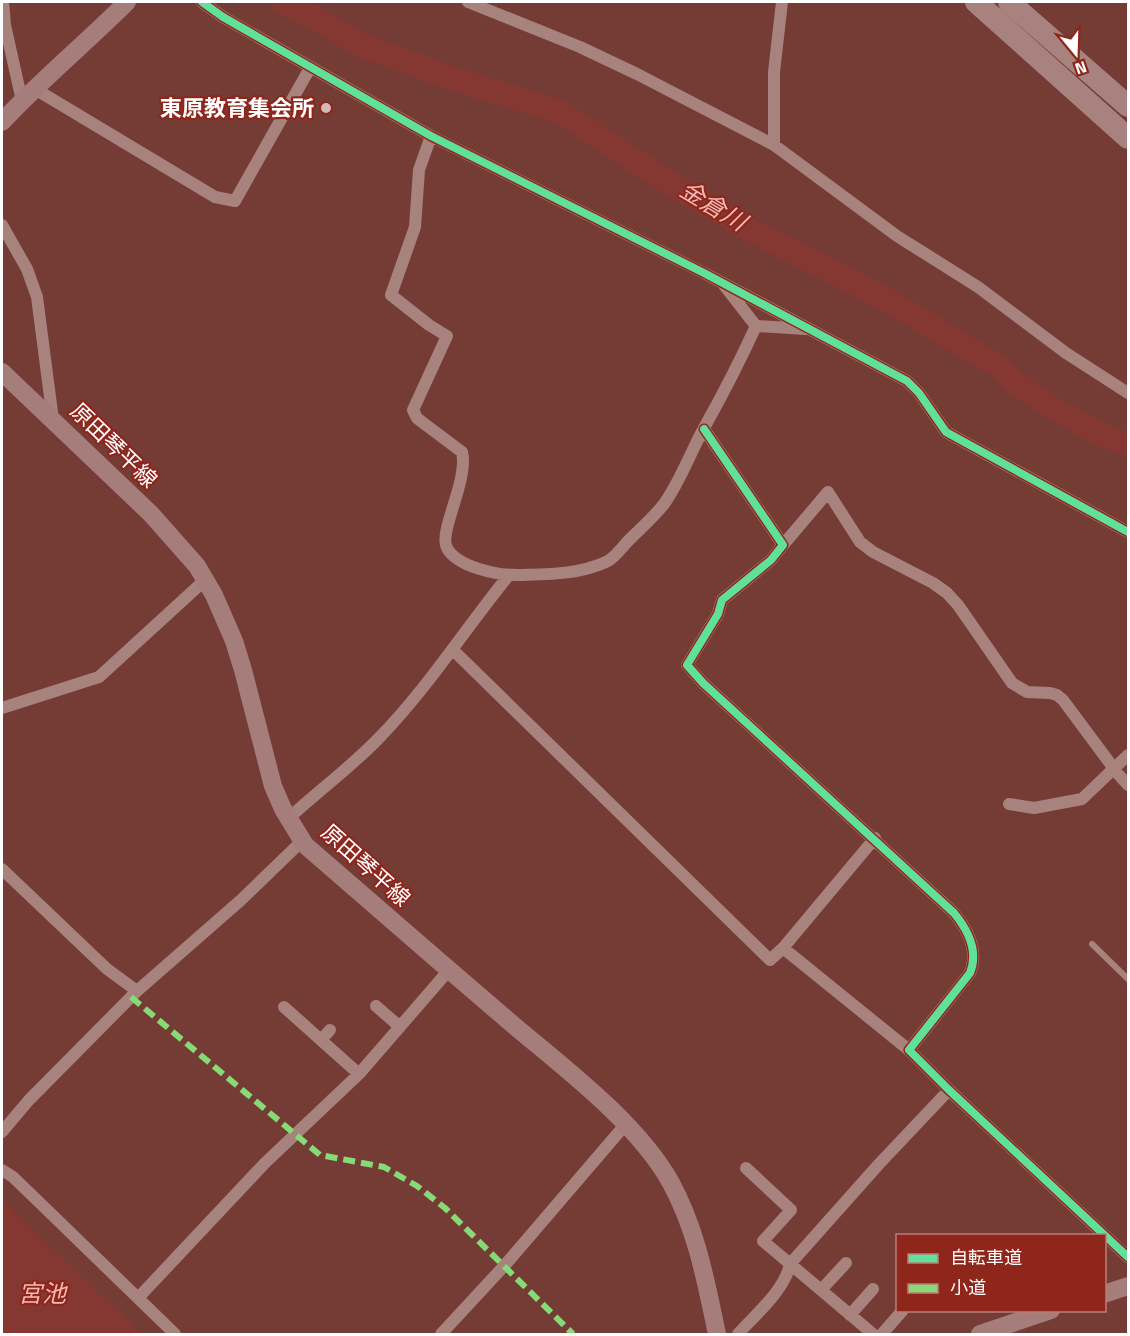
<svg xmlns="http://www.w3.org/2000/svg" width="1130" height="1336" viewBox="0 0 1130 1336" font-family="'Titillium Web','Noto Sans JP',sans-serif">
<style>
.water{fill:#843831}
.lines{fill:none;stroke-linecap:round;stroke-linejoin:round}
.river{stroke:#843831;stroke-width:24}
.lane{stroke:#a8827d;stroke-width:6}
.street{stroke:#a8827d;stroke-width:12}
.secondary{stroke:#a57d7a;stroke-width:18}
.highway{stroke:#a8827e;stroke-width:22}
.quiet{stroke:#86db77;stroke-width:6;stroke-dasharray:12 6;stroke-linecap:butt}
.cycleway-casing{stroke:#8f261c;stroke-width:11}
.cycleway{stroke:#60e19b;stroke-width:8}
.poi-dot{fill:#cfbbb9;stroke:#8f261c;stroke-width:2}
.labels{text-anchor:middle;stroke-width:4.5;stroke-linejoin:round;paint-order:stroke}
.poi-label{font-size:22px;font-weight:bold;fill:#fff;stroke:#8f261c;text-anchor:end}
.street-label{font-size:22px;fill:#fff;stroke:#8f261c}
.water-label{font-size:24px;font-style:italic;fill:#f5bab6;stroke:#8f261c}
</style>
<rect width="100%" height="100%" fill="#753c36"/>
<path class="water" d="M2 1200 141 1334H2Z"/>
<g class="lines">
<path class="river" d="M282 2 308 14 363 46 457 80 561 112 663 179 741 225 882 297 998 366 1017 384 1055 409 1102 435 1128 444"/>
<path class="lane" d="M1092 944 1128 979"/>
<path class="street" d="M3 2 5 25 22 101
M202 2 223 17 431 136 704 273 907 381 919 393 946 432 1128 532
M468 2 580 47 637 74 774 145 897 236 978 287 1066 353 1128 393
M35 89 215 197 235 201 310 68
M431 136 419 170 415 227 391 295 429 325 447 336 413 410 417 418 422 422 462 452C469 480 438 532 447 548 457 567 497 575 517 575 548 574 577 575 606 562 615 558 622 547 629 540 640 529 654 517 664 504 681 480 690 453 704 428 723 394 740 361 756 326
M774 145V72L782 2
M2 225 27 269 37 297 53 420
M724 285 756 326 806 329
M704 429 783 545 771 560 722 600 718 614 687 665 703 683 954 913C968 930 979 951 970 973L909 1050 949 1090 1128 1257
M783 545 828 492 860 542 873 552 933 583 947 593 958 605 1012 683 1027 692 1050 693 1057 695 1063 700 1118 774 1128 785
M453 650 770 960 783 948 875 838
M2 708 99 677 205 580
M1009 804 1034 808 1082 799 1128 755
M289 818C317 792 351 767 378 739 427 689 465 629 509 575
M2 869 107 969 137 991
M783 948 909 1050
M376 1006 400 1027
M284 1007 359 1074
M321 1040 330 1030
M2 1132 29 1100 137 991 241 900 302 841
M746 1168 791 1210 763 1241 873 1334
M2 1170 13 1177 41 1204 175 1334
M821 1290 846 1263
M138 1298 265 1163 359 1074 449 970
M850 1315 873 1289
M441 1334 505 1265 625 1125
M738 1334C755 1315 785 1290 790 1264L879 1164 949 1090
M882 1334 903 1310"/>
<path class="secondary" d="M2 122C41 80 86 43 127 2
M2 372 151 514 197 566 214 595 234 641 243 670 273 786 283 809 305 845C374 905 442 964 511 1023 564 1068 637 1122 671 1183 697 1231 706 1282 717 1334
M1104 1294 1128 1286
M980 1334 1051 1310"/>
<path class="highway" d="M976 2 1128 138
M1009 2 1128 106"/>
<path class="quiet" d="M131 997 320 1155 384 1167 417 1186 445 1208 573 1334"/>
<g class="cycleway-casing">
<path id="cycleway" d="M202 2 223 17 431 136 704 273 907 381 919 393 946 432 1128 532
M704 429 783 545 771 560 722 600 718 614 687 665 703 683 954 913C968 930 979 951 970 973L909 1050 949 1090 1128 1257"/>
</g>
<use href="#cycleway" class="cycleway"/>
</g>
<circle class="poi-dot" cx="326" cy="108" r="6"/>
<g class="labels">
<g class="poi-label">
<text x="314" y="116">東原教育集会所</text>
</g>
<g class="street-label">
<text transform="translate(114 445) rotate(44)" y="8">原田琴平線</text>
<text transform="translate(366 865) rotate(42)" y="8">原田琴平線</text>
</g>
<g class="water-label">
<text transform="translate(713 206) rotate(31)" y="8">金倉川</text>
<text x="42" y="1302">宮池</text>
</g>
</g>
<rect width="1130" height="1336" fill="none" stroke="#ffffff" stroke-width="6"/>
<rect x="896" y="1234" width="210" height="78" fill="#8f261c" stroke="#bc7d77" stroke-width="1.5"/>
<rect x="908" y="1254" width="30" height="9" fill="#60e19b" stroke="#bc7d77" stroke-width="1.5"/>
<text x="950" y="1264" font-size="18" fill="#ffffff">自転車道</text>
<rect x="908" y="1284" width="30" height="9" fill="#86db77" stroke="#bc7d77" stroke-width="1.5"/>
<text x="950" y="1294" font-size="18" fill="#ffffff">小道</text>
<g transform="translate(1076 54) rotate(161)" stroke="#8f261c" stroke-width="4.5" paint-order="stroke">
<path d="M0-4.5L10 22L0 15L-10 22Z" fill="#ffffff"/>
<text y="-9" font-size="16" font-weight="bold" text-anchor="middle" fill="#ffffff">N</text>
</g>
</svg>
